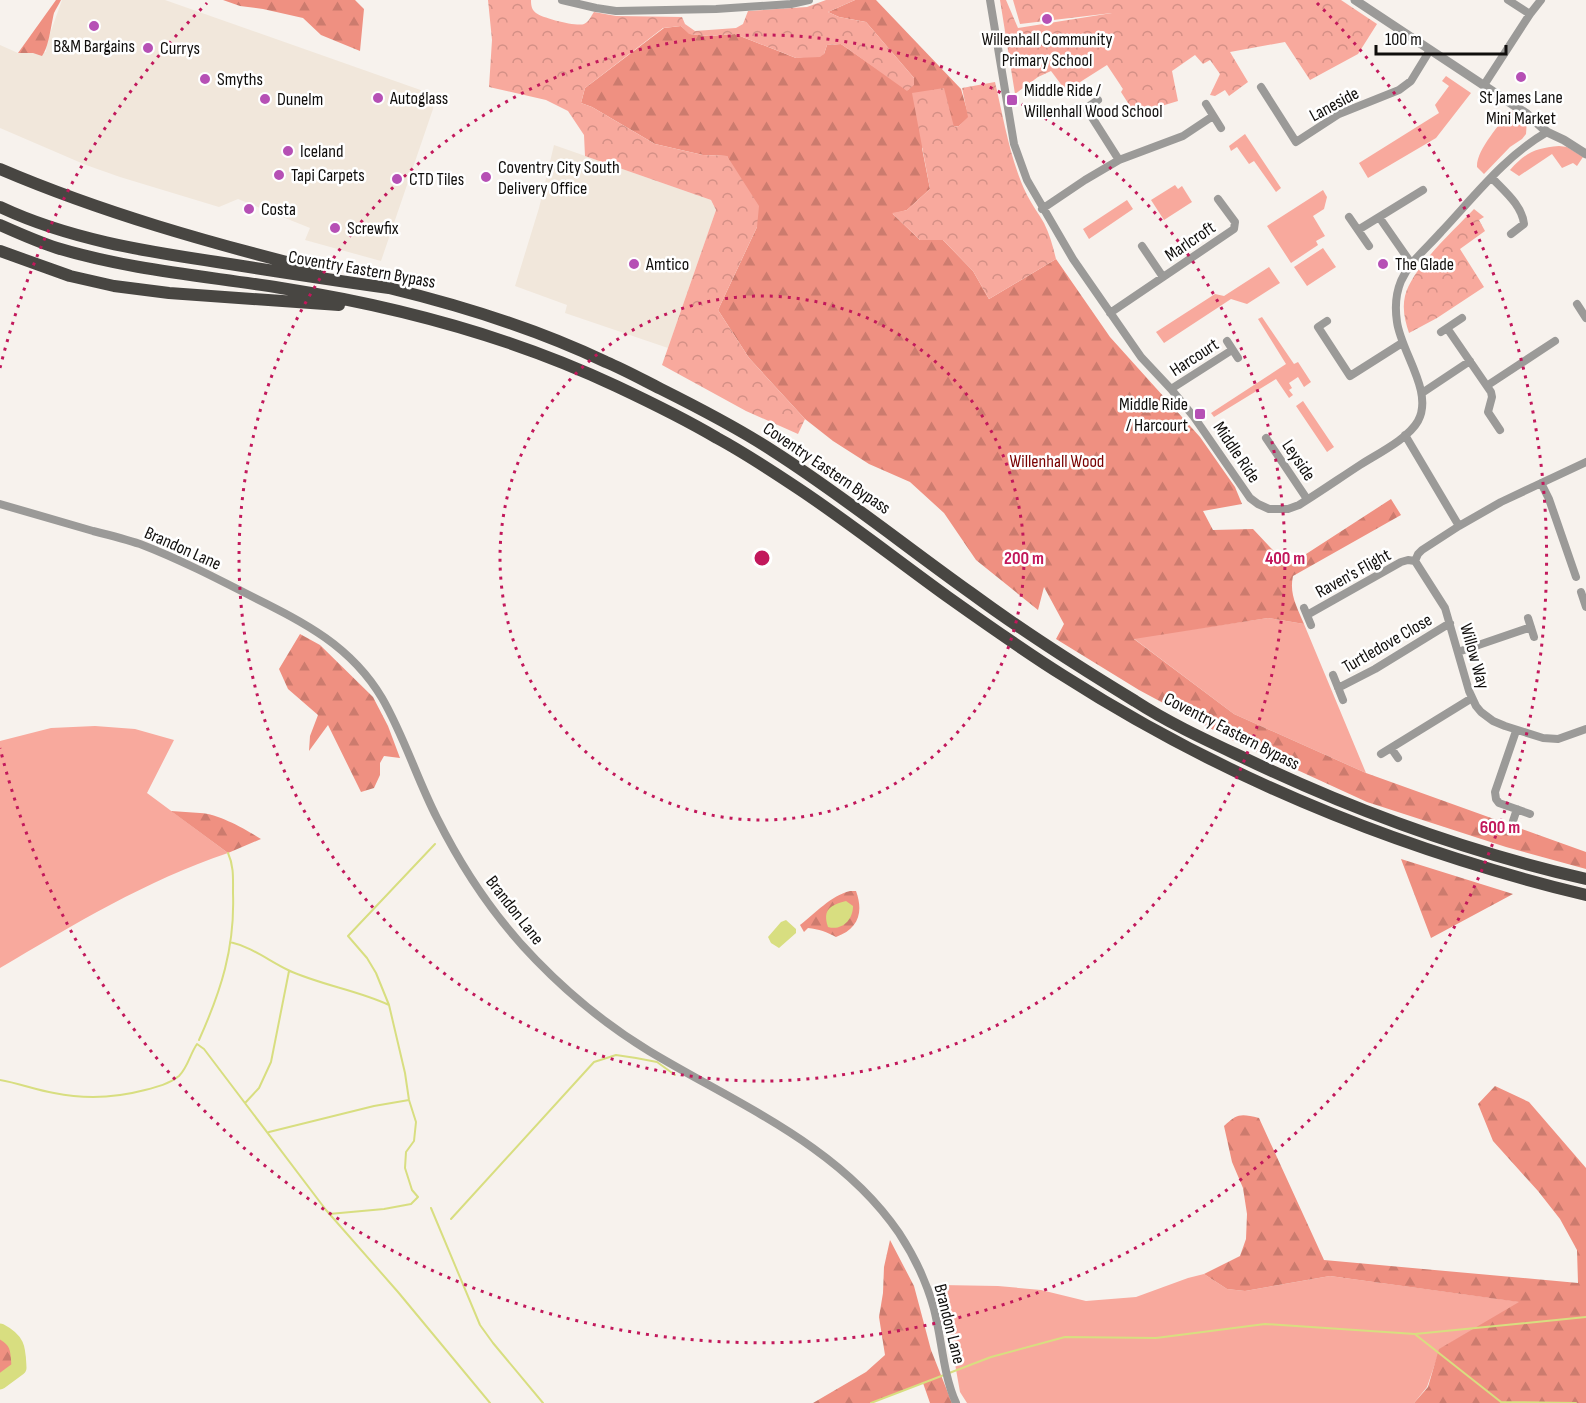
<svg xmlns="http://www.w3.org/2000/svg" width="1586" height="1403" viewBox="0 0 1586 1403" font-family="'Sofia Sans Condensed',sans-serif">
<style>
.built{fill:#f1e7db}
.grass{fill:#f8a99d}
.forest{fill:url(#forest-firs)}
.park{fill:url(#park-crowns)}
.water{fill:#d8de80}
.lines{fill:none;stroke-linecap:round;stroke-linejoin:round}
.stream{stroke:#d8de80;stroke-width:2}
.river{stroke:#d8de80;stroke-width:15}
.minor{stroke:#9b9a98;stroke-width:8}
.tertiary{stroke:#9b9a98;stroke-width:9}
.trunk{stroke:#484642;stroke-width:12}
.ring{fill:none;stroke:#c2185b;stroke-width:3;stroke-dasharray:3 6}
.poi-dot{fill:#b650b5;stroke:#fff;stroke-width:2}
.labels{text-anchor:middle;stroke-width:5;stroke-linejoin:round;paint-order:stroke}
.poi-label{font-size:18px;fill:#100e0c;stroke:#fff;text-anchor:start}
.street-label{font-size:18px;fill:#100e0c;stroke:#fff}
.park-label{font-size:18px;fill:#780000;stroke:#fff}
.centre{fill:#c2185b;stroke:#fff;stroke-width:3}
.ring-label{font-size:18px;text-anchor:middle;font-weight:bold;fill:#c2185b;stroke:#fff;stroke-width:5;stroke-linejoin:round;paint-order:stroke}
</style>
<defs>
<pattern id="forest-firs" width="22" height="20" patternUnits="userSpaceOnUse" patternTransform="scale(1.5)"><rect width="22" height="20" fill="#ef9081"/><path d="M5 1l3.5 6h-7zM16 11l3.5 6h-7z" fill="#cc7b6e"/></pattern>
<pattern id="park-crowns" width="20" height="18" patternUnits="userSpaceOnUse" patternTransform="scale(1.5)"><rect width="20" height="18" fill="#f8a99d"/><path d="M2 6a3 3 0 1 1 6 0M12 15a3 3 0 1 1 6 0" fill="none" stroke="#d49086"/></pattern>
</defs>
<rect width="100%" height="100%" fill="#f7f2ed"/>
<path class="built" d="M62 0H165L429 93 434 102 433 109 381 261 305 240 310 228 238 199 219 207 120 177 86 165 0 128V45L18 53 46 52 47 42Z
M554 145 711 200 716 210 668 348 565 313 567 305 515 286 539 208Z"/>
<path class="grass" d="M1446 76 1471 93 1436 138 1368 178 1359 163 1439 113 1435 105 1449 86 1442 81Z
M1511 110 1527 120 1526 134 1522 139 1510 147 1484 174 1477 167C1476 150 1501 123 1511 110Z
M1245 134 1281 188 1276 192 1254 161 1249 164 1237 147 1231 151 1229 146Z
M1559 146 1567 147 1583 157 1577 166 1573 163 1562 168 1552 154 1519 176 1510 170C1526 152 1536 148 1559 146Z
M1175 185 1178 189 1182 186 1192 202 1164 220 1151 200Z
M1323 190 1327 197 1324 209 1313 216 1325 236 1316 241 1318 245 1291 263 1267 226Z
M1127 200 1133 209 1089 239 1083 229Z
M1323 248 1336 267 1307 286 1294 267Z
M1269 267 1280 283 1247 304 1231 299 1164 343 1156 332 1215 294 1224 296Z
M1262 317 1294 364 1298 362 1311 382 1304 387 1298 377 1289 383 1292 388 1289 390 1293 395 1289 398 1276 379 1214 417 1211 413 1286 364 1258 319Z
M1303 401 1334 447 1327 452 1296 406Z
M1268 618 1304 624 1366 773 1234 714 1133 638Z
M95 726 135 729 174 740 147 793 228 853C147 880 73 925 0 968V741L51 728Z
M1204 1274 1227 1289 1245 1291 1330 1276 1521 1302 1440 1349 1427 1387 1414 1403H967L960 1392 941 1285 998 1286 1041 1290 1086 1301 1136 1297 1188 1278Z"/>
<path class="forest" d="M56 0H61C59 4 56 9 54 13 51 25 49 47 42 56L33 53H18Z
M223 0H355L364 9 360 51 321 35 303 18 263 9 240 6Z
M855 0H876L961 89 969 117 959 126 953 127 922 148 930 189 907 210 893 214 920 240H943L973 271 989 299 1056 259 1110 337 1200 437 1235 487 1242 504 1203 511 1213 530 1253 529 1284 562 1303 556 1391 499 1401 515 1293 576C1289 594 1297 607 1304 624L1268 618 1134 639 1234 714 1366 773 1586 852V869L1506 847 1367 802 1234 741 1139 690 1056 639 1064 624 1044 587 1038 610 976 560 944 513 910 482 869 464 833 441 805 419 749 358 718 310 757 227 727 156 703 155 655 144 592 107 581 103 585 88 664 28 681 26 690 34 709 36 735 34 796 58 824 54 827 45 841 44 908 90 914 78 866 22 839 17 828 12Z
M300 634 320 645 373 697 388 726 400 758 384 756 380 763V775L374 788 361 792 328 725 309 751 310 736 318 715 288 689 279 669Z
M171 811C181 812 190 812 200 813 219 814 245 829 261 839L228 853Z
M1401 859 1513 894 1431 938Z
M850 891H856C864 913 858 929 836 937 827 932 819 929 808 928L804 932 800 925C816 913 830 896 850 891Z
M1495 1086 1529 1102 1586 1168V1403H1414L1428 1387 1439 1349 1519 1302 1330 1276 1245 1291 1227 1289 1204 1274 1240 1256 1246 1239 1247 1214 1243 1188 1232 1162 1224 1126C1238 1113 1241 1114 1259 1118L1324 1260 1578 1283 1577 1250 1560 1219 1538 1191 1493 1141 1478 1104Z
M890 1240 914 1286 931 1350 952 1403H930L923 1383 871 1403H813L866 1372 885 1355 879 1317 883 1293 884 1267Z
M0 1331C19 1341 18 1349 19 1368L0 1382Z"/>
<path class="park" d="M488 0H531C531 6 532 10 536 13 542 18 577 27 584 24 589 22 591 16 594 12L616 16 682 17 685 24 695 31 736 28 743 24 748 11 807 7 826 0H855L828 12 839 17 866 22 914 78V85L907 91 841 44 827 45 824 54 820 57 796 58 735 34 709 36 689 34 681 26 663 28 585 88 581 103 592 107 655 144 703 155 727 156 759 206 757 227 718 310 749 358 805 419 798 434 746 411 662 365 716 210 711 200 585 156 584 135 568 111 546 100 489 87 492 40Z
M1000 0H1006L1018 28 1112 13 1020 24 1013 0H1341L1377 24 1358 54 1310 80 1285 42 1230 52 1248 82 1229 96 1225 90 1215 96 1210 95 1220 74 1210 60 1203 64 1195 55 1172 71 1178 101 1135 114 1121 92 1123 89 1107 65 1066 91 1051 71 1038 77 1015 94Z
M995 82C1004 120 1010 160 1027 195 1032 205 1039 214 1044 223 1050 235 1053 247 1056 259L989 299 973 271 943 240H920L892 213 907 210 930 189 912 93 944 88 954 127 959 126 968 117 962 88Z
M1474 209 1484 217 1479 220 1485 231 1460 249 1484 287 1437 318 1409 333C1405 321 1402 309 1405 296 1412 268 1454 230 1474 209Z"/>
<path class="water" d="M846 901 853 906C853 920 842 931 828 927 822 909 831 905 846 901Z
M786 920 796 929V933L779 948 771 943 768 937 781 922Z"/>
<g class="lines">
<path class="stream" d="M230 942C252 947 269 961 288 970 320 985 357 990 389 1005
M199 1040C221 991 235 948 233 893 233 879 234 866 228 853
M0 1080C18 1083 36 1090 54 1093 84 1099 115 1098 145 1090 157 1087 169 1084 179 1076 188 1067 190 1054 197 1044L204 1049 326 1210 398 1292 490 1403
M246 1102 259 1088 271 1062 289 971
M269 1132 374 1106 409 1100
M431 1208 480 1325 493 1343 543 1403
M329 1214 384 1209 411 1204 418 1197 412 1190 405 1168 406 1152 414 1141 416 1122 409 1100 405 1073 389 1005 376 973 367 958 348 936 435 844
M451 1219 594 1062 616 1055 636 1058 657 1062 675 1075
M1416 1335 1501 1402 1576 1403
M871 1403 991 1357 1065 1337 1156 1338 1265 1324 1415 1334 1586 1317"/>
<path class="river" d="M0 1331C19 1341 18 1349 19 1368L0 1382"/>
<path class="minor" d="M562 0 596 8 616 11 716 9 791 4 809 0
M990 0 1014 144 1027 180 1073 259 1141 357 1171 389 1194 417 1250 498 1258 504 1269 509H1288L1299 505C1320 492 1340 478 1360 465 1377 454 1408 439 1418 421 1434 392 1401 352 1397 322 1395 309 1396 293 1401 281 1410 261 1427 248 1441 232 1474 197 1505 156 1547 132
M1508 0 1530 14
M1484 85 1530 14 1541 0
M1261 87 1296 142 1339 114 1399 90 1411 81 1430 50
M1098 100 1086 108 1119 160
M1206 104 1221 128
M1492 178C1504 191 1522 205 1524 224L1511 234
M1042 209 1085 180 1119 160 1183 136 1213 116
M1349 217 1369 246
M1379 217 1411 263
M1358 230 1423 190
M1142 246 1163 277
M1577 304 1586 318
M1110 313 1234 229 1235 222 1218 199
M1327 321 1318 327 1350 376 1402 343
M1447 328 1491 392 1492 397 1488 412 1500 430
M1441 332 1462 318
M1227 341 1238 358
M1488 385 1555 341
M1171 389 1232 350
M1422 393 1470 361
M1405 435 1459 526
M1266 438 1307 499
M1586 462 1501 502 1459 526 1422 550 1418 554 1415 561 1445 608 1469 691 1476 706 1481 712 1493 721 1505 726 1543 738 1558 739 1586 729
M1541 483 1549 499 1576 577
M0 504C31 513 62 522 93 531 109 535 125 539 140 544 179 559 216 578 253 597 305 623 351 646 382 698 404 736 417 779 437 818 463 870 495 918 536 960 569 994 608 1026 649 1051 737 1104 839 1145 899 1233 914 1256 927 1283 934 1309 942 1340 943 1374 956 1403
M1581 592 1586 607
M1304 608 1311 625
M1307 615 1401 562 1408 560 1415 561
M1528 618 1534 637
M1458 652 1531 627
M1333 675 1343 700
M1338 688 1375 669 1450 623
M1516 731 1495 792 1496 799 1499 803 1530 814
M1391 748 1398 758
M1381 754 1472 698
M1513 821 1517 809"/>
<path class="tertiary" d="M1355 0 1527 114 1547 132 1564 140 1586 154"/>
<path class="trunk" d="M0 169C103 213 210 243 318 270
M0 207C68 239 143 251 217 262 274 271 332 280 389 288 463 306 537 329 606 362 625 370 643 380 661 389 699 408 738 428 773 451 842 495 905 546 971 593 1024 632 1079 667 1135 701 1169 723 1206 740 1242 757 1352 810 1467 852 1586 879
M0 225C18 233 38 242 57 248 130 270 206 276 281 288 396 306 510 336 616 386 650 402 685 419 717 438 745 453 772 471 799 489 850 523 898 561 948 597 986 624 1024 651 1064 676 1225 779 1400 850 1586 895
M0 251 70 276 114 286 169 293 339 305"/>
</g>
<g class="ring">
<circle cx="762" cy="558" r="262"/>
<circle cx="762" cy="558" r="523"/>
<path d="M0 368A785 785 0 0 1 207 3M1317 3A785 785 0 1 1 0 748"/>
</g>
<g class="poi-dot">
<circle cx="1047" cy="19" r="6"/>
<circle cx="94" cy="26" r="6"/>
<circle cx="148" cy="48" r="6"/>
<circle cx="1521" cy="77" r="6"/>
<circle cx="205" cy="79" r="6"/>
<circle cx="378" cy="98" r="6"/>
<circle cx="265" cy="99" r="6"/>
<rect x="1006" y="94" width="12" height="12" rx="3"/>
<circle cx="288" cy="151" r="6"/>
<circle cx="279" cy="175" r="6"/>
<circle cx="486" cy="177" r="6"/>
<circle cx="397" cy="179" r="6"/>
<circle cx="249" cy="209" r="6"/>
<circle cx="335" cy="228" r="6"/>
<circle cx="634" cy="264" r="6"/>
<circle cx="1383" cy="264" r="6"/>
<rect x="1194" y="408" width="12" height="12" rx="3"/>
</g>
<g class="labels">
<g class="poi-label">
<text x="1047" y="45" text-anchor="middle">Willenhall Community<tspan x="1047" dy="21">Primary School</tspan></text>
<text x="94" y="52" text-anchor="middle">B&amp;M Bargains</text>
<text x="160" y="54">Currys</text>
<text x="217" y="85">Smyths</text>
<text x="1024" y="96">Middle Ride /<tspan x="1024" dy="21">Willenhall Wood School</tspan></text>
<text x="1521" y="103" text-anchor="middle">St James Lane<tspan x="1521" dy="21">Mini Market</tspan></text>
<text x="390" y="104">Autoglass</text>
<text x="277" y="105">Dunelm</text>
<text x="300" y="157">Iceland</text>
<text x="498" y="173">Coventry City South<tspan x="498" dy="21">Delivery Office</tspan></text>
<text x="291" y="181">Tapi Carpets</text>
<text x="409" y="185">CTD Tiles</text>
<text x="261" y="215">Costa</text>
<text x="347" y="234">Screwfix</text>
<text x="646" y="270">Amtico</text>
<text x="1395" y="270">The Glade</text>
<text x="1188" y="410" text-anchor="end">Middle Ride<tspan x="1188" dy="21">/ Harcourt</tspan></text>
</g>
<g class="street-label">
<text transform="translate(1334 104) rotate(-28)" y="6">Laneside</text>
<text transform="translate(1190 241) rotate(-34)" y="6">Marlcroft</text>
<text transform="translate(362 269) rotate(10)" y="6">Coventry Eastern Bypass</text>
<text transform="translate(1194 357) rotate(-33)" y="6">Harcourt</text>
<text transform="translate(1237 452) rotate(56)" y="6">Middle Ride</text>
<text transform="translate(1299 460) rotate(56)" y="6">Leyside</text>
<text transform="translate(827 468) rotate(34)" y="6">Coventry Eastern Bypass</text>
<text transform="translate(183 548) rotate(24)" y="6">Brandon Lane</text>
<text transform="translate(1353 573) rotate(-29)" y="6">Raven's Flight</text>
<text transform="translate(1387 643) rotate(-30)" y="6">Turtledove Close</text>
<text transform="translate(1475 656) rotate(74)" y="6">Willow Way</text>
<text transform="translate(1232 731) rotate(27)" y="6">Coventry Eastern Bypass</text>
<text transform="translate(515 910) rotate(52)" y="6">Brandon Lane</text>
<text transform="translate(950 1324) rotate(76)" y="6">Brandon Lane</text>
</g>
<g class="park-label">
<text x="1057" y="467">Willenhall Wood</text>
</g>
</g>
<circle cx="762" cy="558" r="9" class="centre"/>
<g class="ring-label">
<text x="1024" y="564">200 m</text>
<text x="1285" y="564">400 m</text>
<text x="1500" y="833">600 m</text>
</g>
<path d="M1376 45v9h130v-9" fill="none" stroke="#100e0c" stroke-width="3"/>
<text x="1385" y="45" font-size="18" fill="#100e0c" stroke="#ffffff" stroke-width="4.5" paint-order="stroke">100 m</text>
</svg>
